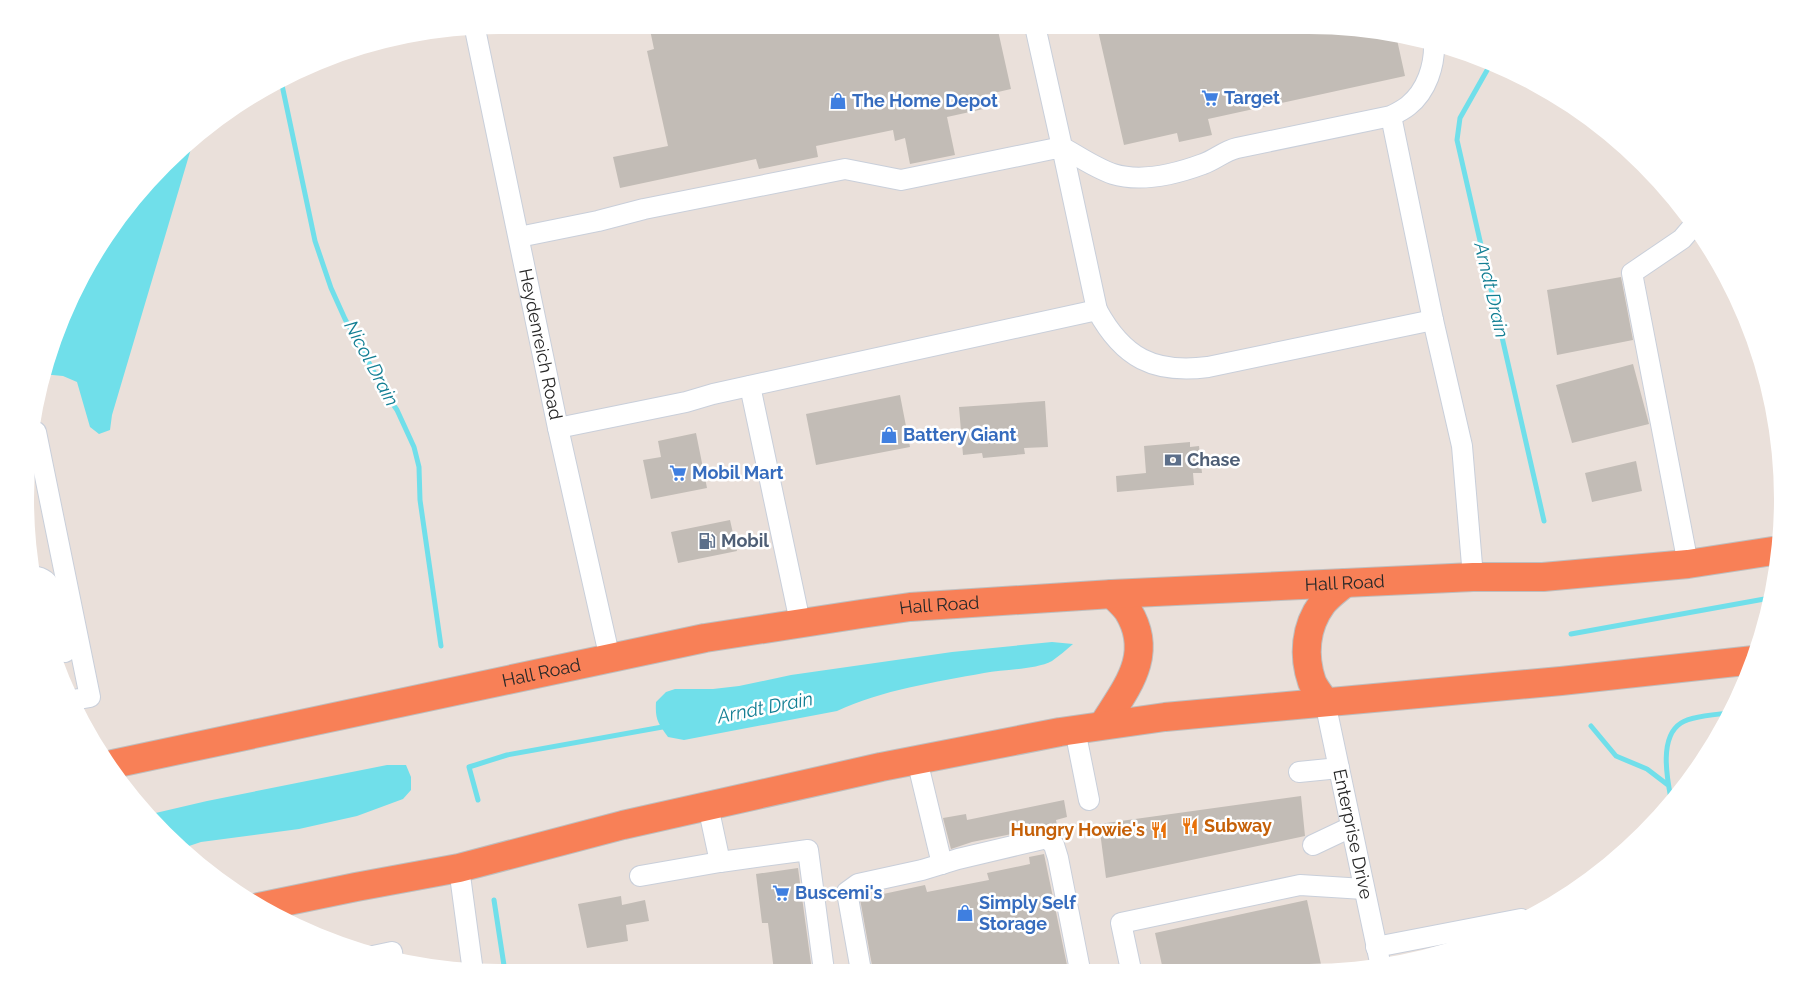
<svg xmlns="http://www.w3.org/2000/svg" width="1808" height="998" viewBox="0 0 1808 998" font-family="Raleway,sans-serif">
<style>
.water{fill:#70dfea}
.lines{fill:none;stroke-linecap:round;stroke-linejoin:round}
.stream{stroke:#70dfea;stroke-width:5}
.building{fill:#c2bcb6}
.minor-casing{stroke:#c9cfda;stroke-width:22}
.highway-casing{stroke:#bebebe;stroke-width:30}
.minor{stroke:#fff;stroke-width:20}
.highway{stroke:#f88057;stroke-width:28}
.labels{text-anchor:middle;stroke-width:5;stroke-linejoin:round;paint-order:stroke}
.shop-label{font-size:18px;font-weight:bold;fill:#366cbe;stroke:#fff;text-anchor:start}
.street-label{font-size:18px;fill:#282828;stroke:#fff}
.service-label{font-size:18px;font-weight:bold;fill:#4e5e75;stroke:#fff;text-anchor:start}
.food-label{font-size:18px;font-weight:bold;fill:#c56008;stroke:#fff;text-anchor:start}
.water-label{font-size:19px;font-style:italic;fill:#127e93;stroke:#fff}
</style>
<rect width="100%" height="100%" fill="#eae0da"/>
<path class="water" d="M193 142 112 415 110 430 99 434 90 427 77 382 63 376 42 374 105 235Z
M1052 642 1073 644C1066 650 1059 656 1052 661 1035 670 1004 669 984 673 936 682 882 690 837 711L684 740 668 737C658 723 655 720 656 702L666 692 675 689H713L739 686 791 675 952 652Z
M387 765H406L411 777V790L403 799 357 816 299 829 201 842 186 847 147 815 207 801Z"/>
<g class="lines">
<path class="stream" d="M1490 65 1460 118 1457 140 1544 521
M282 85 315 241 331 288 345 319 386 394 397 410 414 447 419 467 420 500 441 646
M1571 634 1770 598
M1591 726 1616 756 1647 769 1668 785
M1671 799C1667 778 1659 737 1681 723 1690 717 1718 714 1730 713
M478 800 469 767 507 755 668 726
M494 900 505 972"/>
</g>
<path class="building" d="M649 25 997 26 1011 89 985 95 988 108 947 117 955 155 910 164 905 138 895 141 893 130 816 146 818 157 759 169 756 159 620 188 613 157 668 146 647 51 654 49Z
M1097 26H1340L1396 35 1405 76 1208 119 1212 135 1179 142 1177 133 1124 145Z
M1621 277 1633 340 1557 355 1547 290Z
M1633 364 1649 424 1572 443 1556 385Z
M900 395 910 447 816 465 806 414Z
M1045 401 1048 447 1024 448 1025 454 983 458 982 453 963 455 959 407Z
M696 433 707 488 651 499 643 460 661 457 658 441Z
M1190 442V447L1199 446 1202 473H1193L1194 485 1117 492 1116 476 1146 473 1144 446Z
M1636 461 1642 491 1592 502 1585 473Z
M730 520 737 551 678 563 671 532Z
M1301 796 1305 836 1106 878 1099 824Z
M1064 800 1067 817 1056 820 1057 825 972 842 951 849 943 818 966 814 967 820Z
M1044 854 1068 970 873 971 860 899 925 885 927 892 989 880 987 873 1030 864 1029 857Z
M798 868 812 971H774L768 923H762L756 874Z
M621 896 622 905 645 900 649 921 626 925 628 941 587 948 578 904Z
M1307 900 1322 969 1163 970 1155 933Z"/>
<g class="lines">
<g class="minor-casing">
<g id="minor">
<path d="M1035 26 1062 147C1078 156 1095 168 1113 174 1142 183 1176 174 1203 164 1215 160 1224 151 1237 148L1391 116C1397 113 1403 110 1408 106 1427 91 1435 65 1434 42"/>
<path id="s1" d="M475 29 558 428 610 659"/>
<path d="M1391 116 1433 320 1462 446 1473 577"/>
<path d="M519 237 598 221 644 209 845 169 901 180 1062 147 1097 310"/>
<path d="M750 386 800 622"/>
<path d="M558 428 686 402 713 394 1097 310C1123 358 1154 374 1208 367L1433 320"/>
<path d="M36 432 90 697 73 700"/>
<path d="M1688 564 1632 273 1682 239 1694 225"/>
<path d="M37 577C46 579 49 584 52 592L65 652"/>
<path id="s2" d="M1325 702 1381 967"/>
<path d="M1075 730 1089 800"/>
<path d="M917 760 942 864"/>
<path d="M1299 772 1339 768"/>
<path d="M708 806 720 862"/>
<path d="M1313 845 1351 827"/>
<path d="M459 868 473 972"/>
<path d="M640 876 720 862 808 850 824 971"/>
<path d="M1376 947 1521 919"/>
<path d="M373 956 392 952 393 960"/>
<path d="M1131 970 1121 923 1300 885 1364 889"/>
<path d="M861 971 847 892 858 884 922 870 958 859 1047 838 1054 845 1058 858 1080 970"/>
</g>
</g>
<g class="highway-casing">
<g id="highway">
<path d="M1325 702C1321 696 1315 689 1312 682 1303 656 1305 627 1322 604 1328 596 1338 589 1345 583"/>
<path d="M1103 725C1126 688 1155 655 1128 611 1124 605 1117 599 1112 594"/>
<path id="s3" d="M113 764 705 638 861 614 910 607 1112 594 1473 577H1543L1688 564 1779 550"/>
<path d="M259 907 356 887 459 868 623 825 881 767 1060 732 1165 717 1561 681 1754 660"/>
</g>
</g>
<use href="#minor" class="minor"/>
<use href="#highway" class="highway"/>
</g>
<defs>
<g id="supermarket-bare" transform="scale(1.35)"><path d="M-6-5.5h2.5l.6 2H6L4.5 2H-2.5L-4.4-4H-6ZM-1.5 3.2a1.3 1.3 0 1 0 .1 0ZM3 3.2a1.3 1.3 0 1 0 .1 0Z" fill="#3f7fe0" stroke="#fff" stroke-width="2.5" paint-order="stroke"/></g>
<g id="shop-bare" transform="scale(1.35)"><path d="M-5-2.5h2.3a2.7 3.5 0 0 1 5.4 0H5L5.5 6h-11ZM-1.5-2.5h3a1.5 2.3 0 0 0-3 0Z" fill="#3f7fe0" stroke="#fff" stroke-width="2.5" paint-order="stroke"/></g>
<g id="bank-bare" transform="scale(1.35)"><path d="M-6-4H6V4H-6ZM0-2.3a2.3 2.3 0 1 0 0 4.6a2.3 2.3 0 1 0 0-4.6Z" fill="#5c6f8a" stroke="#fff" stroke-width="2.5" paint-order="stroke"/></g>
<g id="fuel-bare" transform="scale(1.35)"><path d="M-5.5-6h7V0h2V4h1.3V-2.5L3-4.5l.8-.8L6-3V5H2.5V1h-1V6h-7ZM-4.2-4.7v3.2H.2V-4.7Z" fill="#5c6f8a" stroke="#fff" stroke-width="2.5" paint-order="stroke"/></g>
<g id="restaurant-bare" transform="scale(1.35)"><path d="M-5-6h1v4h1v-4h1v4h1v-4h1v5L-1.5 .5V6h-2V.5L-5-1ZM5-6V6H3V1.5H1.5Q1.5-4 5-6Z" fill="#e8710a" stroke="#fff" stroke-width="2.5" paint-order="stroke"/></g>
</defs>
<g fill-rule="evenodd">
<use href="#supermarket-bare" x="1210" y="98"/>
<use href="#shop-bare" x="838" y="101"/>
<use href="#shop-bare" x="889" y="435"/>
<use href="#bank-bare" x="1173" y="460"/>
<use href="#supermarket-bare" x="678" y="473"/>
<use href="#fuel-bare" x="707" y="541"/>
<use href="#restaurant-bare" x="1190" y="826"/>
<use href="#restaurant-bare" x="1159" y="830"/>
<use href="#supermarket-bare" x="781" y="893"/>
<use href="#shop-bare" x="965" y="913"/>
</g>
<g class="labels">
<g class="shop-label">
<text x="1224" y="104">Target</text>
<text x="852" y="107">The Home Depot</text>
<text x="903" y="441">Battery Giant</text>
<text x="692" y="479">Mobil Mart</text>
<text x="795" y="899">Buscemi's</text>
<text x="979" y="909">Simply Self<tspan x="979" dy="21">Storage</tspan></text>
</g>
<g class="street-label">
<text dy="6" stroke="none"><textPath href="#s1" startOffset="322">Heydenreich Road</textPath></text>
<text dy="6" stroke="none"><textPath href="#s3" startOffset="1248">Hall Road</textPath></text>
<text dy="6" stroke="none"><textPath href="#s3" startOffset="842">Hall Road</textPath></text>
<text dy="6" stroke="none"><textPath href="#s3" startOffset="438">Hall Road</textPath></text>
<text dy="6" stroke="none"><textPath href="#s2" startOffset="135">Enterprise Drive</textPath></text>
</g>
<g class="service-label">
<text x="1187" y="466">Chase</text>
<text x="721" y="547">Mobil</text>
</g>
<g class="food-label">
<text x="1204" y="832">Subway</text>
<text x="1145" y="836" text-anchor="end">Hungry Howie's</text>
</g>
<g class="water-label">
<text transform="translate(1492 290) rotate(77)" y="7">Arndt Drain</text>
<text transform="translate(372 363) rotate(62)" y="7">Nicol Drain</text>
<text transform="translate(765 707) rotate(-11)" y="7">Arndt Drain</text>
</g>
</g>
<path d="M0 0H1808V998H0ZM499 34H1309A465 465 0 0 1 1774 499V499A465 465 0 0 1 1309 964H499A465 465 0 0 1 34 499V499A465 465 0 0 1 499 34Z" fill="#fff" fill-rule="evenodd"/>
</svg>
